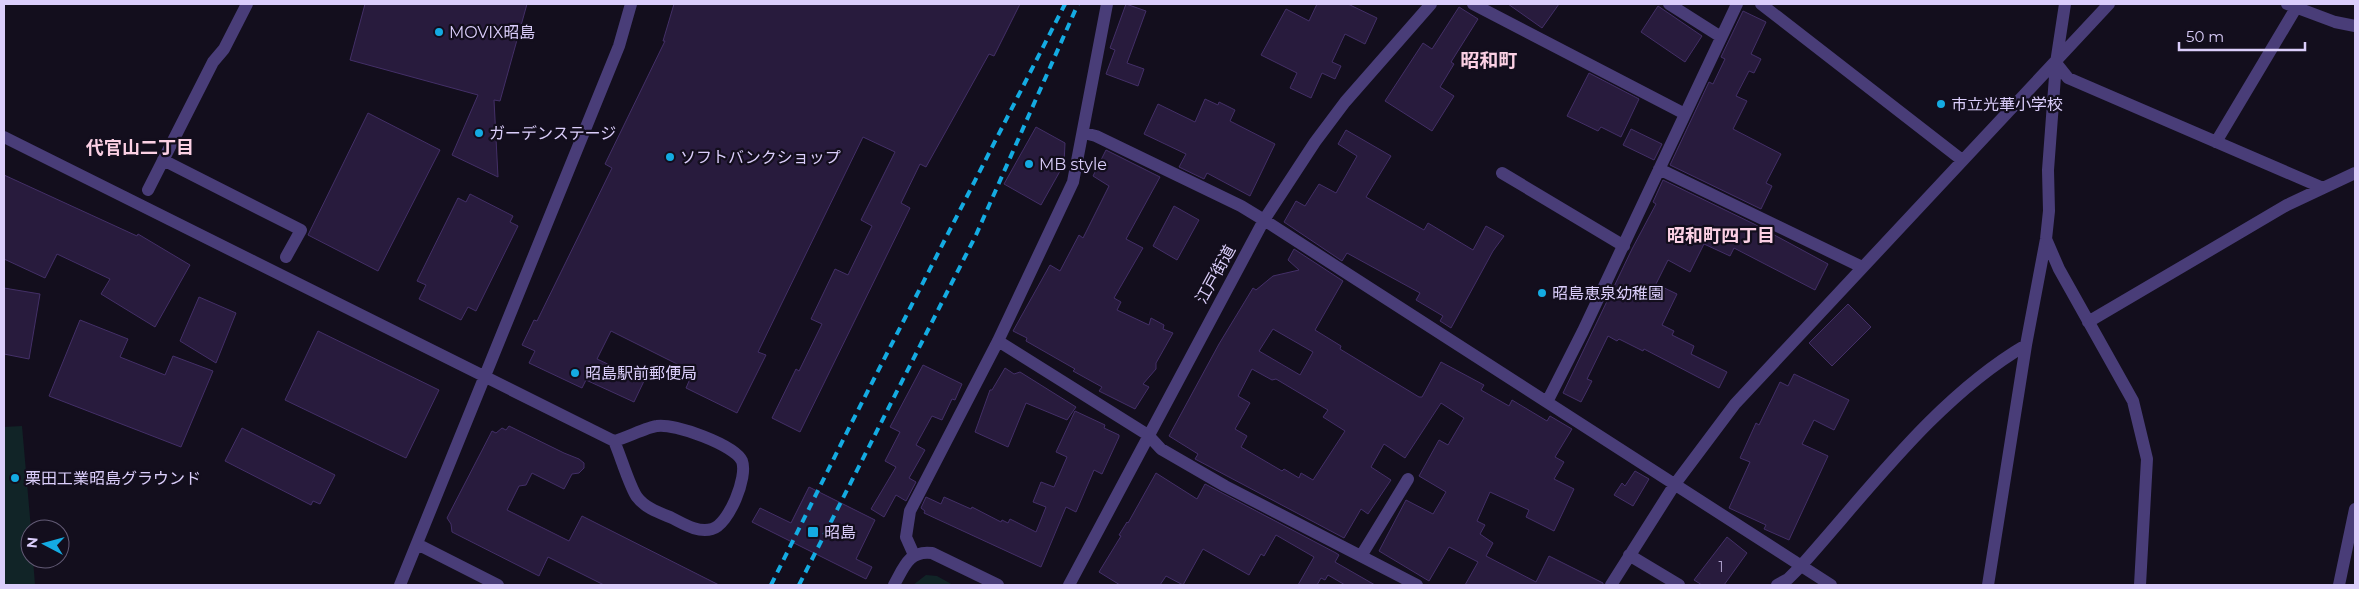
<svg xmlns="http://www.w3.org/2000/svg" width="2359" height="589" viewBox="0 0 2359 589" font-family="Montserrat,'Noto Sans JP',sans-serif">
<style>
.green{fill:#112427}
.building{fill:#281b3d;stroke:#432f67;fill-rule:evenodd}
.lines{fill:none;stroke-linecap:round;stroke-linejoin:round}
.minor{stroke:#493d78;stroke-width:12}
.rail{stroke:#14abe2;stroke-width:4;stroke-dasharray:8 6;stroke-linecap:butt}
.poi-dot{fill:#14abe2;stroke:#130e1d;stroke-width:2}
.labels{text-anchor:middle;stroke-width:4.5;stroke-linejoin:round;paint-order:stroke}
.number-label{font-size:14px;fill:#aea1cc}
.poi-label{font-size:16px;fill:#dbcefb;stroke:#130e1d;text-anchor:start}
.street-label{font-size:16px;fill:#dbcefb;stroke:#130e1d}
.neighbourhood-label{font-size:18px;font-weight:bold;fill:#fbd0e4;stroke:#130e1d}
.quarter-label{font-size:19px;font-weight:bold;fill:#fbd0e4;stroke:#130e1d}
</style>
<rect width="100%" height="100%" fill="#130e1d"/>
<path class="green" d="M22 426 31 529 30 559H33L35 585H4V427Z
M926 575 937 576 953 585H913Z"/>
<path class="building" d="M365 4H527L500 101 494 100 498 177 452 155 478 95 350 60Z
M674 4H1020L994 56 989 54 926 167 920 164 901 203 910 208 800 432 772 418 796 369 799 371 822 324 811 319 835 269 848 275 872 226 861 220 895 152 863 137 758 352 766 355 737 413 686 388 693 372 611 331 597 359 644 381 634 402 586 380 582 388 529 363 535 351 522 345 534 320 537 321 612 168 605 164 665 41H663Z
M1126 4 1146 11 1127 63 1144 69 1138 86 1106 74 1115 50 1110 48Z
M1317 4H1348L1377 18 1365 44 1345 34 1332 62 1341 66 1335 79 1322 73 1311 98 1290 88 1297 73 1261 55 1286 9 1309 21Z
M1508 4H1559L1542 28Z
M1658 6 1702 36 1685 62 1641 32Z
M1459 7 1478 19 1451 62 1454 64 1440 87 1454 96 1432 131 1385 101 1423 43 1432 49Z
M1743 11 1766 22 1751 54 1761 59 1754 73 1749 71 1736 96 1747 101 1733 129 1781 154 1766 183 1772 186 1761 209 1670 165 1709 82 1713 84 1725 59 1721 57Z
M1589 73 1639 99 1621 137 1601 127 1598 131 1567 116Z
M1205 99 1218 105 1219 102 1235 110 1230 121 1275 144 1250 196 1207 173 1204 179 1179 167 1186 154 1144 134 1158 104 1195 122Z
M368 113 440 150 378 271 308 235Z
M1036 127 1065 143 1064 164 1041 205 1004 184Z
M1631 129 1662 144 1654 160 1623 145Z
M1346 130 1391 156 1366 197 1424 230 1428 223 1473 250 1486 226 1504 236 1493 251 1451 328 1440 321 1443 316 1416 300 1420 293 1347 253 1342 261 1284 222 1296 201 1305 206 1319 184 1336 193 1357 156 1338 144Z
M1106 150 1160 177 1126 239 1143 248 1114 298 1121 302 1117 310 1149 325 1151 318 1164 325 1163 329 1173 333 1156 363V369L1143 384 1149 387 1135 409 1099 391 1102 387 1073 371 1075 369 1026 341 1027 338 1013 331 1050 265 1060 271 1079 235 1083 238 1109 186 1093 176Z
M4 175 137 236 138 234 190 265 155 327 101 294 110 279 57 254 45 278 4 259Z
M1663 180 1754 224 1828 264 1815 290 1734 248 1730 256 1704 244 1690 272 1668 260 1656 284 1677 294 1662 325 1674 331 1672 335 1694 346 1691 354 1727 372 1719 388 1644 349 1643 351 1619 339 1617 341 1608 336 1587 379 1592 381 1581 402 1563 393 1632 249 1656 204 1653 202Z
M470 194 513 216 510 222 518 226 476 311 468 307 461 320 419 299 426 285 417 281 458 198 466 202Z
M1174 206 1199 220 1177 260 1153 246Z
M1294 249 1343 281 1315 330 1341 346 1340 349 1419 397H1422L1441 362 1484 385 1481 390 1509 406 1512 400 1547 421 1550 416 1572 429 1555 457 1564 462 1554 479 1574 489 1554 531 1526 517 1529 510 1490 492 1477 521 1485 525 1480 534 1493 543 1486 556 1536 582 1549 556 1603 583V585H1465L1478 562 1449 547 1429 581 1379 551 1406 500 1433 514 1446 492 1419 476 1439 440 1448 445 1464 418 1441 403 1405 458 1384 444 1371 467 1391 480 1368 514 1361 509 1344 538 1195 459 1198 454 1169 436 1219 344 1253 288 1256 290 1273 276 1299 270 1288 260ZM1273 329 1313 352 1300 375 1259 351ZM1252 369 1272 380 1276 379 1328 410 1323 417 1345 431 1313 480 1301 473 1299 478 1284 469 1282 471 1241 447 1247 436 1235 429 1250 403 1238 396Z
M4 288 40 294 29 359 4 354Z
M199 297 236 313 216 363 180 341Z
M1848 304 1871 327 1832 366 1809 343Z
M80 320 128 339 120 357 165 375 173 356 213 371 181 447 49 396Z
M318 331 439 390 406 458 285 400Z
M923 365 962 384 955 400 952 399 942 420 932 416 916 445 925 450 909 478 916 482 906 501 896 495 884 517 871 509 896 467 885 461 900 432 890 427Z
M1005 368 1014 374 1020 372 1076 407 1067 420 1026 403 1008 447 975 432 990 390H992Z
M1794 374 1849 400 1834 430 1814 420 1802 444 1828 456 1789 540 1764 529 1766 525 1729 508 1750 462 1740 458 1756 423 1759 425 1780 382 1788 386Z
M1075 411 1105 425 1104 428 1119 435V437L1102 474 1094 470 1076 512 1066 507 1041 567 924 513 925 511 921 508 926 497 941 504 944 497 971 509 972 507 1001 522 1002 520 1008 523 1010 519 1036 532 1046 507 1033 502 1041 482 1054 487 1067 457 1056 452Z
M509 426 564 453 579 459 584 463V468L579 473 572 474 564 489 532 473 526 485 519 486 507 510 569 541 582 516 719 585H604L548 557 539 576 452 532 451 524 447 518 492 431 496 433 502 428 506 430Z
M242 428 335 475 320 504 313 501 311 505 225 461Z
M1635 471 1649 479 1633 506 1614 495 1622 483 1625 486Z
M1156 473 1197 499 1205 484 1336 553 1339 555 1335 562 1375 585H1345L1328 575 1325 580 1321 578 1317 585H1298L1314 557 1276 535 1264 556 1261 554 1249 575 1203 549 1183 585 1166 576 1160 585H1120L1099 572 1121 536 1119 535 1127 522 1128 523Z
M809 487 875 520 856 559 872 567 866 579 752 522 760 508 791 523Z
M1727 537 1747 553 1724 585H1702L1694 580Z"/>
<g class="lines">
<path class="minor" d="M1473 4 1685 114
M1669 4 1721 37
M1761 4 1962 160
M2287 4 2335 22 2355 26
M2056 63 2068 78 2323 188
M1084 133 1096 136 1241 206 1264 220 1831 585
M4 137 614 441C620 454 630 488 637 497 645 508 660 513 672 518 684 524 698 533 712 529 729 524 748 477 742 461 735 445 674 423 657 426 647 427 626 438 614 441
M2216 142 2296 8
M163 160 301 230 286 257
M1659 169 1862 267
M1502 173 1624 246
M148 190 213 62 224 49 247 4
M2046 239 2059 269 2133 401 2147 459 2140 585
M2088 322 2287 205 2355 173
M998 341 1148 435 1161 449 1225 486 1417 585
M1547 402 1583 331 1737 4
M417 544 498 585
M914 555 906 537 910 511 998 341 1073 182 1107 4
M1629 555 1679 585
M1361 556 1408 479
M400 585 619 46 631 4
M894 585C904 567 909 550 932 553L998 585
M1069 585 1264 220 1315 142 1345 102 1431 4
M1611 585 1675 484 1735 404 2109 4
M1777 585 1788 579 1800 567C1869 490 1937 397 2026 345
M1988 585 2026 345 2046 239 2049 211 2048 170 2056 63 2065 4
M2339 585 2355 509"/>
<path class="rail" d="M771 585 851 424 1065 4
M799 585 976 235 1078 4"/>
</g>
<g class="poi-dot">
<circle cx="439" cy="32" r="5"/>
<circle cx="1941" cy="104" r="5"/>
<circle cx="479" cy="133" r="5"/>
<circle cx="670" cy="157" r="5"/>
<circle cx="1029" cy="164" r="5"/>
<circle cx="1542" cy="293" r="5"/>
<circle cx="575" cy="373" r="5"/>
<circle cx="15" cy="478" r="5"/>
<rect x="807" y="526" width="12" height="12" rx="2.5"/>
</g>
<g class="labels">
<g class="number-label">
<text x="1721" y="572">1</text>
</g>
<g class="poi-label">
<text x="449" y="38">MOVIX昭島</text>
<text x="1951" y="110">市立光華小学校</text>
<text x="489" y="139">ガーデンステージ</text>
<text x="680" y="163">ソフトバンクショップ</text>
<text x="1039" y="170">MB style</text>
<text x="1552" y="299">昭島恵泉幼稚園</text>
<text x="585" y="379">昭島駅前郵便局</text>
<text x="25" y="484">栗田工業昭島グラウンド</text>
<text x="824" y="538">昭島</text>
</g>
<g class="street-label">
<text transform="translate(1215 274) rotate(-61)" y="6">江戸街道</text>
</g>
<g class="neighbourhood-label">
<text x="140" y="154">代官山二丁目</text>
<text x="1721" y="242">昭和町四丁目</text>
</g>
<g class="quarter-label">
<text x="1489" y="67">昭和町</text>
</g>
</g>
<rect width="2359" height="589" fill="none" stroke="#dbcefb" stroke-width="10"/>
<g transform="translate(45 544) rotate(276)"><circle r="24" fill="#130e1d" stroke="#635b76"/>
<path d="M0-4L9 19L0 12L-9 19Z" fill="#14abe2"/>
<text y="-8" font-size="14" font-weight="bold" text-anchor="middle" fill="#dbcefb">N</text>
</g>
<path d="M2179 42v8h126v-8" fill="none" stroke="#dbcefb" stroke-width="2.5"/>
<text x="2186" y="42" font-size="15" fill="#dbcefb" stroke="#130e1d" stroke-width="4" paint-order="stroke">50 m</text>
</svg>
